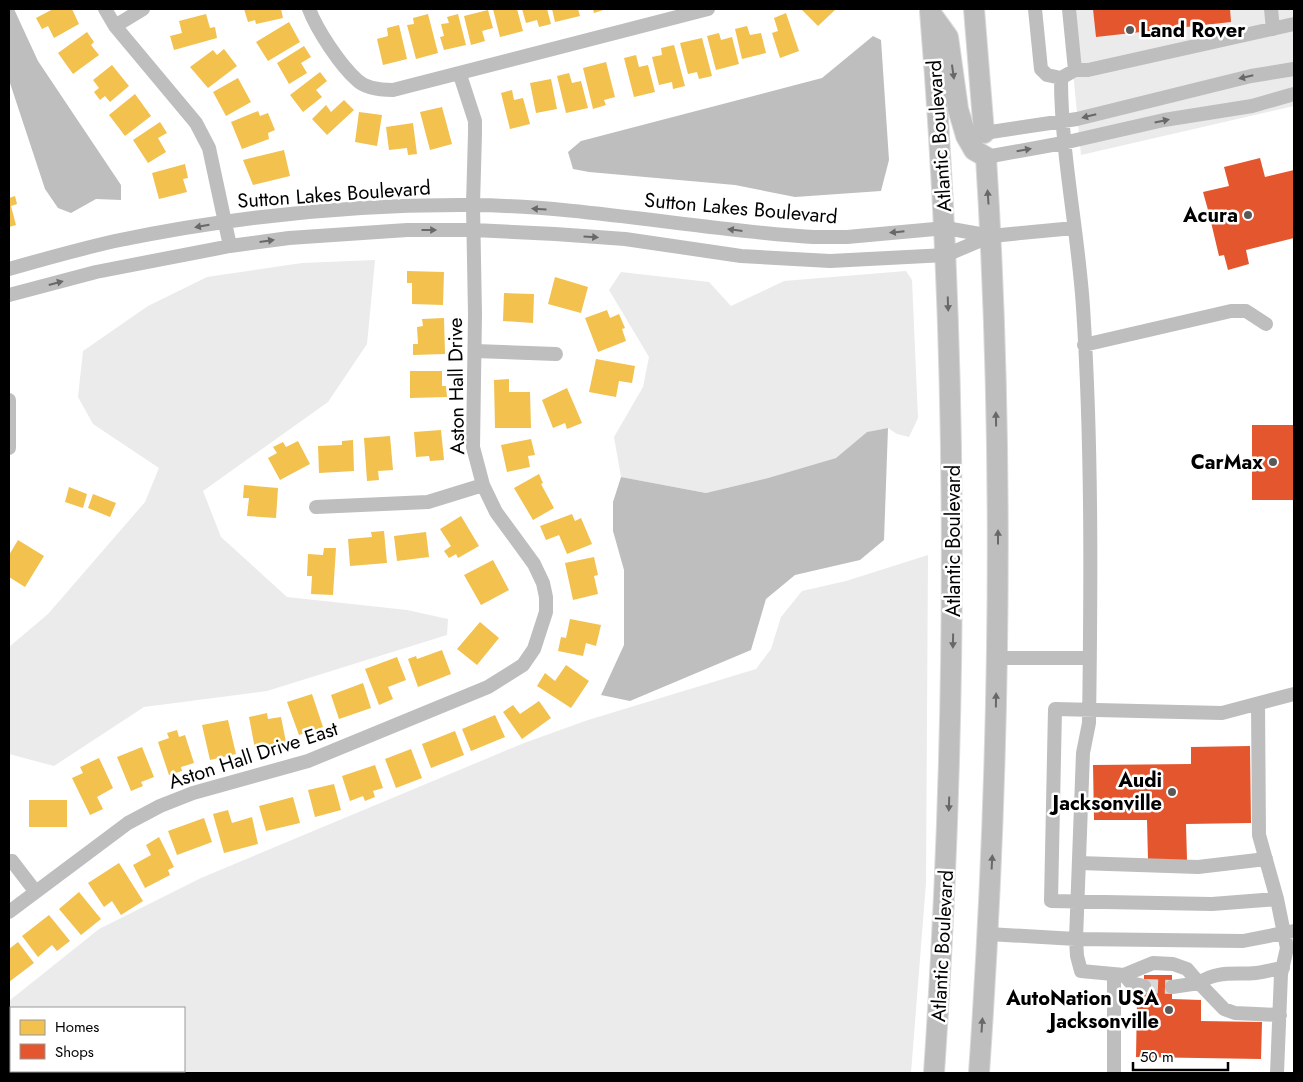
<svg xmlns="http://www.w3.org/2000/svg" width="1303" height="1082" viewBox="0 0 1303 1082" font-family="Jost,sans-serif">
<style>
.green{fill:#ebebeb;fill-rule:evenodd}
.water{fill:#bebebe}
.homes{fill:#f2c14e}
.shops{fill:#e4572e}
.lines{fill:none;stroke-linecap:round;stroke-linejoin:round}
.minor-tunnel{stroke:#d9d9d9;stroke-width:14;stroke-dasharray:14 7;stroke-linecap:butt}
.highway-casing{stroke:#dbdbdb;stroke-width:22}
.minor{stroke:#bebebe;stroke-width:14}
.highway{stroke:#bebebe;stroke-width:20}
.oneway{fill:#686868}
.poi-dot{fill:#595959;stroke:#fff;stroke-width:2}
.labels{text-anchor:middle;stroke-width:5;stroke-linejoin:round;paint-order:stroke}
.poi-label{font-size:20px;font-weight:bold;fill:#000;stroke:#fff;text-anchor:end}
.street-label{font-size:20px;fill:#000;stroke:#fff}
</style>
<rect width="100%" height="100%" fill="#fff"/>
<path class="green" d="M1067 9H1294V106L1081 155Z
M375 260 367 344 328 402 203 491 221 537 287 597 407 610 448 619 447 635 267 691 144 707 54 766 9 754V647L48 614 145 502 159 468 93 424 78 397 83 351 148 306 207 277 302 263Z
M906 271 912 280 918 418 909 437 897 434 888 428 867 432 836 458 768 478 706 493 621 477 614 437 643 387 649 357 609 290 621 272 709 282 731 306 784 281Z
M928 555 926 883 911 1073H9V1001L99 929 201 878 524 743 588 720 756 669 771 649 781 617 802 591 846 581ZM11 1008H184V1071H11Z"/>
<path class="water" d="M9 9H14L38 61 121 185V200L96 199 71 213 58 208 45 189 9 80Z
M873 36 881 40 889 160 881 191 795 197 735 185 589 172 573 169 568 152 581 141 822 78Z
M888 428 884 540 860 560 795 575 766 599 751 650 630 701 601 695 624 645V570L613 531V502L621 477 706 493 768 478 836 458 867 432Z"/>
<path class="homes" d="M53 9H72L79 24 54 38 48 26 42 29 36 18Z
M244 9H281L283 18 256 24 255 20 248 22Z
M493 9H517L523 31 500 37Z
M522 9H547L551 24 539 27 537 20 526 23Z
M552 9H578L580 16 555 22Z
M593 9H606L594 13Z
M801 9H836L818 26Z
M488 10 493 28 482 31 485 41 471 45 464 16Z
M786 13 799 51 780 58 772 33 778 31 774 18Z
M206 14 210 28 215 27 217 38 174 50 170 36 182 33 179 21Z
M428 14 438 53 416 59 407 25 414 24 413 18Z
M458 14 466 45 444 50 440 37 444 36 441 24 449 23 447 17Z
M289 22 300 42 268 61 256 42Z
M399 25 407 59 383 65 377 39 388 36 387 28Z
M747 26 750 35 761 33 766 53 742 59 735 29Z
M87 32 94 42 91 45 99 55 73 74 58 53Z
M719 33 721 40 732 37 739 64 716 70 707 36Z
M702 38 712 76 699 79 697 72 688 74 680 43Z
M674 45 685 86 673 89 672 82 659 85 652 57 662 55 661 48Z
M304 46 311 57 301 63 307 73 289 84 277 63Z
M224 49 237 66 208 88 190 67 213 50 217 55Z
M636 55 639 67 648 65 655 92 634 97 624 58Z
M606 62 615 97 604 100 606 105 593 109 583 68Z
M112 65 129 86 110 102 105 96 100 100 94 92 99 88 93 80Z
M320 72 327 81 316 90 322 97 303 112 290 95Z
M569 73 572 83 581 81 588 108 566 113 557 76Z
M238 78 251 102 226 116 213 92Z
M551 79 557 109 536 113 530 83Z
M512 90 514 100 523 98 530 124 510 129 501 93Z
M135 94 151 116 125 136 109 115Z
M344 100 354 110 327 135 312 119 326 105 331 112Z
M442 107 452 144 430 150 420 112Z
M258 111 260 116 268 113 275 130 268 133 269 139 242 149 231 122Z
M359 112 382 115 377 146 355 142Z
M160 122 167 133 158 138 166 152 148 163 133 140Z
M413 123 417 154 408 155 407 148 389 150 386 127Z
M284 150 290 176 253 185 243 160Z
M185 164 188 178 183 179 187 192 159 199 152 173Z
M15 196 17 204 11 206 16 225 9 227V198Z
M407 271 444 272 443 305 412 304V283H407Z
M555 277 588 287 581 313 548 304Z
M504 293 534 294 533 323 503 321Z
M607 310 610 318 619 314 625 328 622 329 626 341 598 352 585 318Z
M444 318 445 354 413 355V344H418L417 327 423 326 422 319Z
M596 359 635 366 632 383 619 381 616 397 589 392Z
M410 371H442V386H446L447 397 410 398Z
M509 379V392H530L531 428H495L494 380Z
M567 388 582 423 567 429 565 423 553 428 542 400Z
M441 430 444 460 430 461 429 456 416 457 414 432Z
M390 436 393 470 378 471 379 480 367 481 364 438Z
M531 439 535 455 528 456 530 467 507 472 501 445Z
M353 440 354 471 319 473 318 446 342 445V441Z
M298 441 310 464 280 480 268 458 277 453 273 447 283 442 286 447Z
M539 474 543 483 541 484 554 508 533 520 514 488Z
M244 485 278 488 276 518 247 516 249 498H243Z
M69 487 87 494 83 508 65 502Z
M93 494 116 503 110 517 88 508Z
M572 514 575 521 581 518 592 544 567 554 559 535 546 540 540 526Z
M461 516 479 546 458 558 456 554 449 558 444 551 451 546 440 529Z
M384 531 387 563 350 566 348 539 372 537 371 532Z
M426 532 429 557 397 561 394 536Z
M18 540 44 556 25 587 9 577V555Z
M324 548H336L333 595 311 594 312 576H307L308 554 323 555Z
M594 557 598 575 594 576 598 594 573 600 565 563Z
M493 560 509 590 481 605 464 575Z
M570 619 601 625 596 646 586 643 583 656 558 651 561 637 566 638Z
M480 622 499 638 477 665 457 649Z
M442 650 451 674 418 687 408 659 416 656 417 659Z
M397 657 406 680 388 687 393 699 379 705 365 669Z
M566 665 589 681 571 708 537 686 545 673 555 681Z
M363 683 371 708 339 719 331 695Z
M312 694 323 727 299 735 287 702Z
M539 701 551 718 522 739 503 712 513 705 520 714Z
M267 713 268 719 281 717 286 742 255 749 249 717Z
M495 715 505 737 471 751 462 729Z
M228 720 236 754 210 760 202 725Z
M177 730 179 737 185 735 194 763 181 767 182 771 169 775 158 742 169 738 167 733Z
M455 731 464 755 431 768 422 744Z
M142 747 154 777 141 782 143 786 131 791 117 757Z
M411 749 422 778 396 788 385 759Z
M99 758 113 788 97 797 103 809 90 815 72 778 83 773 80 767Z
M375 765 383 788 373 791 375 797 365 801 363 796 350 801 342 776Z
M334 784 341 810 315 817 308 790Z
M293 797 300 823 266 831 259 806Z
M29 800H67V827H29Z
M228 810 232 823 252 817 258 844 224 853 213 814Z
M204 818 212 842 177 855 168 831Z
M159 837 174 867 168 870 170 875 145 888 133 865 151 855 146 845Z
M119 863 143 901 121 915 112 901 104 907 88 883Z
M79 892 101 919 81 935 59 909Z
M49 915 70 941 57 951 52 945 38 957 22 936Z
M18 942 34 963 9 982V949Z"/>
<path class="shops" d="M1093 9H1230L1231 22 1096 37Z
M1260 158 1265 177 1294 170V238L1246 250 1249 264 1228 270 1224 255 1219 256 1210 218 1204 220 1201 211 1208 210 1203 192 1229 186 1224 167Z
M1252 425H1294V500H1252Z
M1250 746 1251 823 1186 824 1187 860H1148L1147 820H1094L1093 765 1191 764V747Z
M1144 975H1172V999L1201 1000V1021L1262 1022 1261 1059 1136 1057 1137 999H1144Z"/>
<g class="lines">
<path class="minor-tunnel" d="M1144 986 1172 987"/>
<g class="highway-casing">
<path id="highway" d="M974 9 984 133
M930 11C959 365 958 719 934 1073
M930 12 948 37 958 109 966 136 974 150 986 157C1005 462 1000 768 979 1073"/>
</g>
<path class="minor" d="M105 9 115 26 196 123 209 148 230 246
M309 9C317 30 340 65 357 80 366 89 381 90 393 90L708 9
M1035 9 1041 69 1047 75 1061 78
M1069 9 1075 70 1061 78C1061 155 1078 230 1083 307 1092 445 1091 585 1089 723L1083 753 1076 939 1243 941 1294 931
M1271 9 1273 29
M115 26 143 9
M1075 70H1088L1294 24
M984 133 1077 119 1251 76 1294 69
M986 157 1063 143 1164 120 1252 106 1294 94
M9 269C44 259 80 249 115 241 231 217 353 204 472 205 586 206 699 230 813 237H847L946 228 991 236 1074 228
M9 295 96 272 230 246 289 238 407 230H474L555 234 625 239 741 256 830 261 946 255 991 236
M1084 345 1231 311H1246L1266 324
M475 351 556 354
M9 400V448
M316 507 428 502 483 485
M997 658H1090
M1258 704 1259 835 1277 899 1212 904 1051 901 1055 709 1222 713 1294 694
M12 861 35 891
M1079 863 1198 867 1266 859
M9 912 128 823 160 806 193 793 308 761 488 687 523 665 534 649 546 612V597L543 583 534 564 496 512 483 485 473 447 475 314 473 205 475 133V121L460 75
M988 934 1076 939 1077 956 1081 971 1124 975 1153 963 1173 964 1187 969 1199 983 1172 987
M1124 975 1131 983 1144 986
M1280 1015 1235 1013 1224 1009 1199 983C1217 970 1235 975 1256 973 1265 972 1274 969 1283 968
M1114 1073V975
M1277 1073 1281 974 1287 948 1277 899"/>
<use href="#highway" class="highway"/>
</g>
<defs><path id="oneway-solid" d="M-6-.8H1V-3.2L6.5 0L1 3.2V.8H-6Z" transform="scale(1.25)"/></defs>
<g class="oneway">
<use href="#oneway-solid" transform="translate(953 72) rotate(82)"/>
<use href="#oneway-solid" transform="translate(1246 77) rotate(167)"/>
<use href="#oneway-solid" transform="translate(1089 116) rotate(166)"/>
<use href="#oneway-solid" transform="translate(1162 121) rotate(-12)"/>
<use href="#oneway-solid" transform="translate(1024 150) rotate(-10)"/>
<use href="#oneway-solid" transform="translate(988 197) rotate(-94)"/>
<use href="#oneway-solid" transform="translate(539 209) rotate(-177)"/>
<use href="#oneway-solid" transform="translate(202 226) rotate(170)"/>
<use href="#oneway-solid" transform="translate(429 230)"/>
<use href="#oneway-solid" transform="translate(735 230) rotate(-173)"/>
<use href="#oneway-solid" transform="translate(897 232) rotate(174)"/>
<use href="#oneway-solid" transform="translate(591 237) rotate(4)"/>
<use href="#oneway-solid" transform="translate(267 241) rotate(-8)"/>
<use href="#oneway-solid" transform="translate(56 283) rotate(-15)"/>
<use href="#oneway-solid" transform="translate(948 304) rotate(88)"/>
<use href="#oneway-solid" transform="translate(996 419) rotate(-91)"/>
<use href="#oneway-solid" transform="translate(998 537) rotate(-90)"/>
<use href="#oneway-solid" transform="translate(953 641) rotate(91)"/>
<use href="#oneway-solid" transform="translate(996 700) rotate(-89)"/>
<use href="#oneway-solid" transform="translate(949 804) rotate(92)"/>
<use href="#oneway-solid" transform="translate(992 862) rotate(-87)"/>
<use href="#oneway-solid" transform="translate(982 1025) rotate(-86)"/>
</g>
<g class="poi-dot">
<circle cx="1130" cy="30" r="5"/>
<circle cx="1248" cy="215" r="5"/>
<circle cx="1273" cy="462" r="5"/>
<circle cx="1172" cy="792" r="5"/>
<circle cx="1169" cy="1010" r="5"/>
</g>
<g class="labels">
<g class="poi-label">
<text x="1140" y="37" text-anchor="start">Land Rover</text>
<text x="1238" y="222">Acura</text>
<text x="1263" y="469">CarMax</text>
<text x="1162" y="787">Audi<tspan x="1162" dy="23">Jacksonville</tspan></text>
<text x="1159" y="1005">AutoNation USA<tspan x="1159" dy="23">Jacksonville</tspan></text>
</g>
<g class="street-label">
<text transform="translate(939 136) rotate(-94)" y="7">Atlantic Boulevard</text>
<text transform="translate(334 194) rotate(-4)" y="7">Sutton Lakes Boulevard</text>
<text transform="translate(741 208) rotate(5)" y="7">Sutton Lakes Boulevard</text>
<text transform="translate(456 386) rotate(-91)" y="7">Aston Hall Drive</text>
<text transform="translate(953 541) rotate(-90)" y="7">Atlantic Boulevard</text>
<text transform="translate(253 755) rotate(-18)" y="7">Aston Hall Drive East</text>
<text transform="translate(942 946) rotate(-87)" y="7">Atlantic Boulevard</text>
</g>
</g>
<rect width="1303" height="1082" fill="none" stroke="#000000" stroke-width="20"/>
<rect x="10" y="1007" width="175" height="65" fill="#ffffff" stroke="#999999"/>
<rect x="20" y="1020" width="25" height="15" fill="#f2c14e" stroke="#999999"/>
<text x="55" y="1032" font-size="15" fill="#000000">Homes</text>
<rect x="20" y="1044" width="25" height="15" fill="#e4572e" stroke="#999999"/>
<text x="55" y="1057" font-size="15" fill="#000000">Shops</text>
<path d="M1133 1062v8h95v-8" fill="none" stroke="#000000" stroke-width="2.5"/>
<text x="1140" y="1062" font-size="15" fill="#000000" stroke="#ffffff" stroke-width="4" paint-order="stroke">50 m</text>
</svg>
